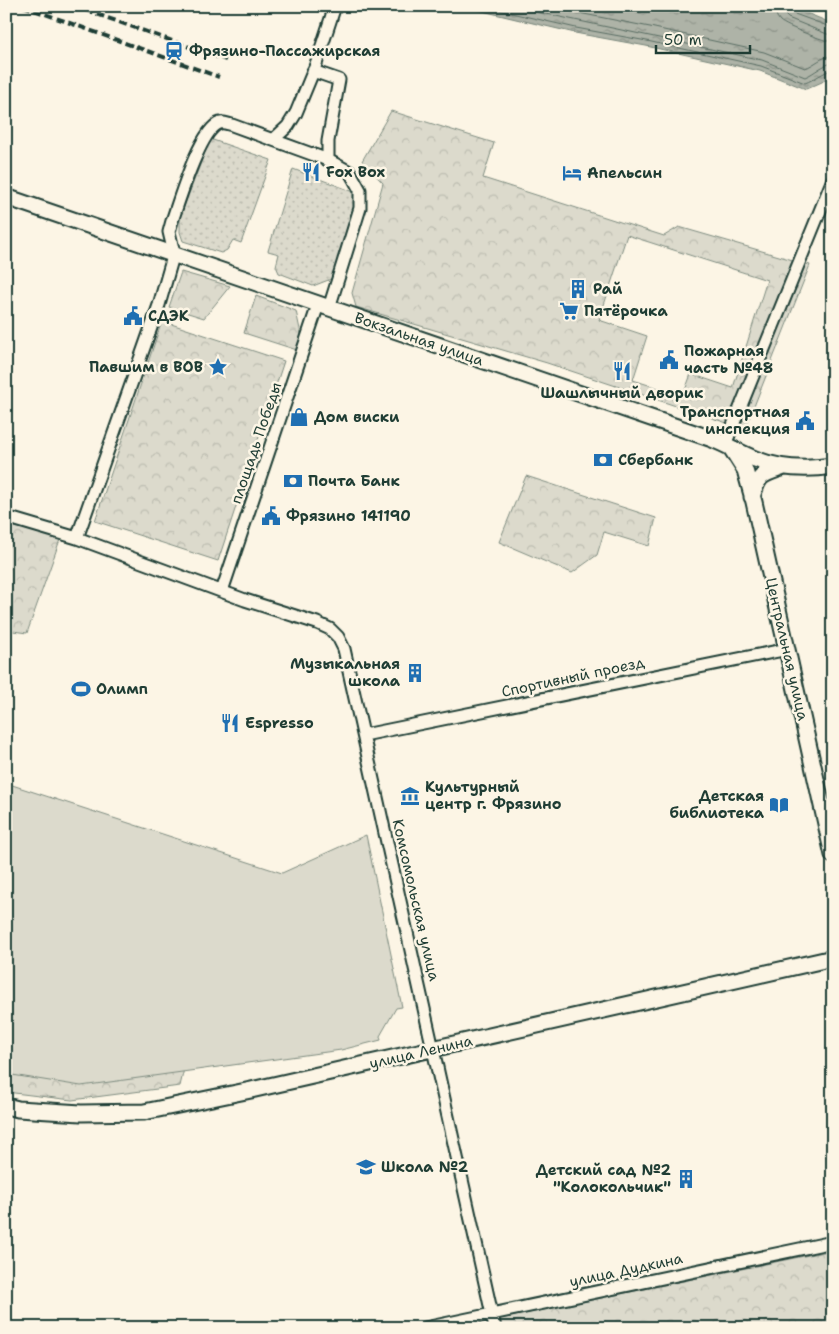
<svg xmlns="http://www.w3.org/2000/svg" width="839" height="1334" viewBox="0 0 839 1334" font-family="'Shantell Sans',sans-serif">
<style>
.grass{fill:url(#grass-dots);stroke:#7e8c80}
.forest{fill:url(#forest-crowns);stroke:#7e8c80;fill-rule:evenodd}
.pitch{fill:#dcdacc;stroke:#7e8c80}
.water{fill:url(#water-ripples);stroke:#758479}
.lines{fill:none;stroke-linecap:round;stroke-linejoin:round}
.shore{stroke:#586c62;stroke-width:1}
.street-casing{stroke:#1f3d34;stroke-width:15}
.secondary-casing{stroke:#1f3d34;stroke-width:19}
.street{stroke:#fcf5e5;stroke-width:11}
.secondary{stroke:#fcf5e5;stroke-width:15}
.rail{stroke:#1f3d34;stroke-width:4;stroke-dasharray:8 4;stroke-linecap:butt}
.labels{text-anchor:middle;stroke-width:5;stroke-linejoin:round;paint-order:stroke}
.poi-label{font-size:15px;font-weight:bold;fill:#1f3d34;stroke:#fcf5e5;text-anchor:start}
.street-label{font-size:15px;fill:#1f3d34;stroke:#fcf5e5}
</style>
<defs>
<pattern id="grass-dots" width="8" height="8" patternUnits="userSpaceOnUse" patternTransform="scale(1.25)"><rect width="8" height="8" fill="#dcdacc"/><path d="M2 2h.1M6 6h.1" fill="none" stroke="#bcbcb0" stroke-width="1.8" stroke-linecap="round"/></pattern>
<pattern id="forest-crowns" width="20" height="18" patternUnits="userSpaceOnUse" patternTransform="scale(1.25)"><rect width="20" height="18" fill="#dcdacc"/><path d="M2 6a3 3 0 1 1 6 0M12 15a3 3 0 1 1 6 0" fill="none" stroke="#bcbcb0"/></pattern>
<pattern id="water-ripples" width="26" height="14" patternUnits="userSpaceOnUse" patternTransform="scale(1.25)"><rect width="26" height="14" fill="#aeb3a7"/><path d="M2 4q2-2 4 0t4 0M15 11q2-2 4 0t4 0" fill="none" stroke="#8d9389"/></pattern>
</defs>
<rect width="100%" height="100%" fill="#fcf5e5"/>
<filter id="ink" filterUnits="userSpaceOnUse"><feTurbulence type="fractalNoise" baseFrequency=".02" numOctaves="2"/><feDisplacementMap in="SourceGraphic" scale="10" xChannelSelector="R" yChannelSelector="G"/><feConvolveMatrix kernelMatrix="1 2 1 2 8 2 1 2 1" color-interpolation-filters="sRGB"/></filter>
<g filter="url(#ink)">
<path class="grass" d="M210 139 271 160 241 243 233 240 227 250 221 253 183 241 180 232V217Z
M293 169 354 192V211L331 279 313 286 279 273 276 266 279 254 268 251Z"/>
<path class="forest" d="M391 111 494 143 483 178 664 236 679 227 810 265 745 429 547 363 356 307 352 293 383 183 362 161ZM627 235 767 280 733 388 691 374 683 396 633 380 647 336 599 320Z
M181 272 230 286 204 318 169 307Z
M256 296 296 311 302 339 297 350 244 333Z
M162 321 284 361 218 561 95 521Z
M526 476 656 518 649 546 604 532 597 555 572 573 499 542Z
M6 521 62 534 27 633 6 630Z
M6 1005 190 1043 180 1086 72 1100 6 1092Z
M833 1250V1328H502L500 1319Z"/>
<path class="pitch" d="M6 783 282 873 366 835 402 1007 396 1008 380 1036 381 1040 341 1050 81 1086 6 1074Z"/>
<path class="water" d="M461 6H786L809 14 831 23 833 26V73L822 82 806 89 760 71 646 46 575 33Z"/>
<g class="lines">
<path class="shore" d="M481 6 576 28 647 41 761 66 805 83C814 80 824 71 833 70
M509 6 762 60 805 77C815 73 823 64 833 63
M543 6 650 27 764 52 805 68C815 65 821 56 833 56
M774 6C775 12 776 17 780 21 785 26 826 42 833 42
M782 6 783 13 788 18 827 34 833 35
M788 6 789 10 792 13 833 28"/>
<g class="street-casing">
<path id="street" d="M313 71 339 80 328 141V160
M273 140 288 126 296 113 315 67 335 6
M725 445 833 179
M6 517 77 538 245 600 317 623 330 629 338 637 344 649 495 1328
M77 538 159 305 174 253 169 232 172 221C179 201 200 129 220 123 224 122 228 124 232 125L328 160 350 172 360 190V208L329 308
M222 591 318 305
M364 735 788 649
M425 1328 833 1242"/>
</g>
<g class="secondary-casing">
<path id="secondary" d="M6 197 712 439C727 445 740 453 755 459 780 469 807 470 833 466
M731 448 745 470 754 502 833 855
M752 497C759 473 762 475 784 467
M6 1106 18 1109 81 1113 144 1112 251 1090 833 958"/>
</g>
<use href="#street" class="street"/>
<use href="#secondary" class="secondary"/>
<path class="rail" d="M23 6 219 77
M74 6 226 60"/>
</g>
</g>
<defs>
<g id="station-bare" transform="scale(1.5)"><path d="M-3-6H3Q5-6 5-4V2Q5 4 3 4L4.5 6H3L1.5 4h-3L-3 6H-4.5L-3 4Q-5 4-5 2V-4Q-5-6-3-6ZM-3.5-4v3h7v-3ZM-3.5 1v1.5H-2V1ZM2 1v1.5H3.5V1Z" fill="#1f6fb2" stroke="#fcf5e5" stroke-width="2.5" paint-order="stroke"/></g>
<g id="restaurant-bare" transform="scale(1.5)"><path d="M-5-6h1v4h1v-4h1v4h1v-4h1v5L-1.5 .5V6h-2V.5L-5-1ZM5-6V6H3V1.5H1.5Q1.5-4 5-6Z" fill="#1f6fb2" stroke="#fcf5e5" stroke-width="2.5" paint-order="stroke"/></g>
<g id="hotel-bare" transform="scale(1.5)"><path d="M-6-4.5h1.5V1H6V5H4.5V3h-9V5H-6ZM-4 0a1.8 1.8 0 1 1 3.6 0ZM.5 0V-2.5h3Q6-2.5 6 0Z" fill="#1f6fb2" stroke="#fcf5e5" stroke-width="2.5" paint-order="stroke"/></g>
<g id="building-bare" transform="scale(1.5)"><path d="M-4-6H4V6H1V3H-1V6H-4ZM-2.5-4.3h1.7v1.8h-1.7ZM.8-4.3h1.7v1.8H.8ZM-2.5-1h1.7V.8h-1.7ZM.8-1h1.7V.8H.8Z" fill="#1f6fb2" stroke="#fcf5e5" stroke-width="2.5" paint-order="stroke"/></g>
<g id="supermarket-bare" transform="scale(1.5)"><path d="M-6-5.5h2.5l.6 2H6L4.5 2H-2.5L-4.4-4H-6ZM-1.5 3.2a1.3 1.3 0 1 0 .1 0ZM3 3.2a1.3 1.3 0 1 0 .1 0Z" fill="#1f6fb2" stroke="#fcf5e5" stroke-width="2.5" paint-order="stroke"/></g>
<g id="civic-bare" transform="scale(1.5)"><path d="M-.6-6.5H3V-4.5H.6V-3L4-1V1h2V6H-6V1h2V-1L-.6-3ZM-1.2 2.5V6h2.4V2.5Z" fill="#1f6fb2" stroke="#fcf5e5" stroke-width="2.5" paint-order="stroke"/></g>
<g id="sight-bare" transform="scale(1.5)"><path d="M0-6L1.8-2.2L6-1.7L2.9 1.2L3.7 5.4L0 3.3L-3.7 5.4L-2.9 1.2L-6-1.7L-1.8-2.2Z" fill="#1f6fb2" stroke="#fcf5e5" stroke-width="2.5" paint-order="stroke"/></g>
<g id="shop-bare" transform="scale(1.5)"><path d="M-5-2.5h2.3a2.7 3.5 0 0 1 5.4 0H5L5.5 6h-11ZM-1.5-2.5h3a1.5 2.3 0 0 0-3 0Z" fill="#1f6fb2" stroke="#fcf5e5" stroke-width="2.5" paint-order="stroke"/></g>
<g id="bank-bare" transform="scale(1.5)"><path d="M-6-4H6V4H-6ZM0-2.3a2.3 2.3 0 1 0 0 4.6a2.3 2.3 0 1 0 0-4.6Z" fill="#1f6fb2" stroke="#fcf5e5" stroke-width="2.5" paint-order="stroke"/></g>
<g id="stadium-bare" transform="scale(1.5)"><path d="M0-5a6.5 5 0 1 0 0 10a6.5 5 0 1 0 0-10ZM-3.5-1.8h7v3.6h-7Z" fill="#1f6fb2" stroke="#fcf5e5" stroke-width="2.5" paint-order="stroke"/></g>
<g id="museum-bare" transform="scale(1.5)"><path d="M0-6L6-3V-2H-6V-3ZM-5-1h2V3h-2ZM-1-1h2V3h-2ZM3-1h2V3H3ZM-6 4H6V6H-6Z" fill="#1f6fb2" stroke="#fcf5e5" stroke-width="2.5" paint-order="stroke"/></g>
<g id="library-bare" transform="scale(1.5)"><path d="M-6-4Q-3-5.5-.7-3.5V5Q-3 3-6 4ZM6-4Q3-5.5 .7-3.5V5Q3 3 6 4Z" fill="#1f6fb2" stroke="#fcf5e5" stroke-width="2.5" paint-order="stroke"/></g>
<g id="school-bare" transform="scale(1.5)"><path d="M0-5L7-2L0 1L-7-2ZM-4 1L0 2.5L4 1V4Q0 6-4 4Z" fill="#1f6fb2" stroke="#fcf5e5" stroke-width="2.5" paint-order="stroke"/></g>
</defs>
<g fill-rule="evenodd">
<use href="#station-bare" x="174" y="51"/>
<use href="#restaurant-bare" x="311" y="172"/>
<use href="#hotel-bare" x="572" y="173"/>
<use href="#building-bare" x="578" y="289"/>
<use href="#supermarket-bare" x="569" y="311"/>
<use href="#civic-bare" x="133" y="316"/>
<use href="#civic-bare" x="669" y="360"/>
<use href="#sight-bare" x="218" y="367"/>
<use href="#restaurant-bare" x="622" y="371"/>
<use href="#shop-bare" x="299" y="417"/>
<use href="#civic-bare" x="805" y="421"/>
<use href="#bank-bare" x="603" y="460"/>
<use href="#bank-bare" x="293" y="481"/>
<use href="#civic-bare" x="271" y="516"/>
<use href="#building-bare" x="415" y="673"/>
<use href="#stadium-bare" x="81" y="689"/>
<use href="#restaurant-bare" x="230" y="723"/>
<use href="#museum-bare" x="410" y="796"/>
<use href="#library-bare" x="779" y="805"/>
<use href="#school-bare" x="366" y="1167"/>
<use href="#building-bare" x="686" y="1179"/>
</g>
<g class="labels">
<g class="poi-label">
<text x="189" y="56">Фрязино-Пассажирская</text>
<text x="326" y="177">Fox Box</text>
<text x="587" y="178">Апельсин</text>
<text x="593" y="294">Рай</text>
<text x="584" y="316">Пятёрочка</text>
<text x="148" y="321">СДЭК</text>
<text x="684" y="356">Пожарная<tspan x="684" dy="17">часть №48</tspan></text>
<text x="203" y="372" text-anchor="end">Павшим в ВОВ</text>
<text x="622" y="398" text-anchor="middle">Шашлычный дворик</text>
<text x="790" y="417" text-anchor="end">Транспортная<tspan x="790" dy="17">инспекция</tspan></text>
<text x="314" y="422">Дом виски</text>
<text x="618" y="465">Сбербанк</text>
<text x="308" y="486">Почта Банк</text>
<text x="286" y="521">Фрязино 141190</text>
<text x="400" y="669" text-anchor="end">Музыкальная<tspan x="400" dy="17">школа</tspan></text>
<text x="96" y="694">Олимп</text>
<text x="245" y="728">Espresso</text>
<text x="425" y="792">Культурный<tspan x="425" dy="17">центр г. Фрязино</tspan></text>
<text x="764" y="801" text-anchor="end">Детская<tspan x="764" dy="17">библиотека</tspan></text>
<text x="381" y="1172">Школа №2</text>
<text x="671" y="1175" text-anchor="end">Детский сад №2<tspan x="671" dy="17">"Колокольчик"</tspan></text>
</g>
<g class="street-label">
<text transform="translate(419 339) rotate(19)" y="5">Вокзальная улица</text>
<text transform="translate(256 443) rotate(-71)" y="5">площадь Победы</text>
<text transform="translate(787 649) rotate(77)" y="5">Центральная улица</text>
<text transform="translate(573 677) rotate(-12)" y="5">Спортивный проезд</text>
<text transform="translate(416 900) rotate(77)" y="5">Комсомольская улица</text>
<text transform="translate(421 1052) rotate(-13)" y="5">улица Ленина</text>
<text transform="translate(626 1270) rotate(-12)" y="5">улица Дудкина</text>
</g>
</g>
<rect width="839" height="1334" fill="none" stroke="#fcf5e5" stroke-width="25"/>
<rect x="12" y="12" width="814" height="1309" fill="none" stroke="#1f3d34" stroke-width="2" filter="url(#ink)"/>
<path d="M656 45v8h94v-8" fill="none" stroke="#1f3d34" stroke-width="2.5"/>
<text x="664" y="45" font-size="15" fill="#1f3d34" stroke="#fcf5e5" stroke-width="4" paint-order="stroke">50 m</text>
</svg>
